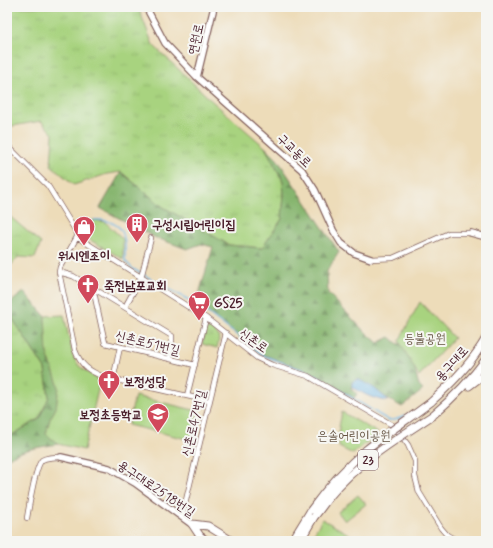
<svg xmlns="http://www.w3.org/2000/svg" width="493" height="548" viewBox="0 0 493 548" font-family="Mynerve,'Poor Story',sans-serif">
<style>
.grass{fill:url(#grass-tufts);stroke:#797955}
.forest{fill:url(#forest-firs);stroke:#686a4c}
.park{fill:#a8d37f;stroke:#797955}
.water{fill:#6db6e5;stroke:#5c6a88}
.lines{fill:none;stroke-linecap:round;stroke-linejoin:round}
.stream{stroke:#6db6e5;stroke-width:1.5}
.minor-casing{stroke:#83615d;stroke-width:6}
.tertiary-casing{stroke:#83615d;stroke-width:8}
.primary-casing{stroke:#83615d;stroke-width:9}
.minor{stroke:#fff;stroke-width:4.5}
.tertiary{stroke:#fff;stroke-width:5.5}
.primary{stroke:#fff;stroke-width:7}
.primary-bridge-casing{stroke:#83615d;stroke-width:9;stroke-linecap:butt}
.primary-bridge{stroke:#fff;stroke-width:7}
.labels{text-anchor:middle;stroke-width:4;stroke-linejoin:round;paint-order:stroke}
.shield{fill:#f6f6f2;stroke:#7e6067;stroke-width:1}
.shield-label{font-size:12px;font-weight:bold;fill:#4a1f2b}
.street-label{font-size:13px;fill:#4a1f2b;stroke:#f6f6f2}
.poi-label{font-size:13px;font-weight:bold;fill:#4a1f2b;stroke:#f6f6f2;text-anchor:start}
.park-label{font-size:13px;fill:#654;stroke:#f6f6f2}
</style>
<defs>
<pattern id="grass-tufts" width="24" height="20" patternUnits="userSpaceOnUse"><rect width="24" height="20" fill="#a8d37f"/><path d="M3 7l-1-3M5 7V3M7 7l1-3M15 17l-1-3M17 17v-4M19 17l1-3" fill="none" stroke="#92b56e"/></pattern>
<pattern id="forest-firs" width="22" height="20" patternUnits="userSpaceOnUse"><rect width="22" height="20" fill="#86b56e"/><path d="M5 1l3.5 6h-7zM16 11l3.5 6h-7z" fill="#70935b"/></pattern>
</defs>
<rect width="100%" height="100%" fill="#f6f6f2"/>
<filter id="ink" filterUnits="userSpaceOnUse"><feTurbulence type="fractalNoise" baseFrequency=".025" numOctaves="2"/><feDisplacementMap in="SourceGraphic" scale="8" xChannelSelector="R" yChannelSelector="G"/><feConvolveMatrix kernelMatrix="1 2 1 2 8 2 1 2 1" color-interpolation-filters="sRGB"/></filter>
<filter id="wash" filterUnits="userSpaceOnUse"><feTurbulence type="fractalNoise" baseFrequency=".012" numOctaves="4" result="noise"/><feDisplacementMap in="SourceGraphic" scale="16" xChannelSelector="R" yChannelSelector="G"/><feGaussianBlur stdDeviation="0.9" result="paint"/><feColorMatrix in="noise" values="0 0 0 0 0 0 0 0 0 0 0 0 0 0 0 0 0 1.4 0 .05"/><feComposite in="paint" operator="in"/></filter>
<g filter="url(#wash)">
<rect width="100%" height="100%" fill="#eddcb9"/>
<path class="grass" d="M7 7H138L153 45 213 102 265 147 283 181 284 195 282 219 262 248 229 245 163 207 121 172 107 174 74 185 51 165 53 134 41 121 7 127Z
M7 214 41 243 35 258 18 257 7 270Z
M7 310 45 369 49 397 39 419 7 438Z
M211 328C220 335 220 337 217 348L202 344 206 329Z"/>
<path class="forest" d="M265 147 277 159 339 252 327 271 328 293 362 329 378 343 390 337 398 344 408 343 419 386 423 390 402 407C386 399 374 388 358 379L352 382 351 389 357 394 354 398 311 372 264 355 196 304 213 247 201 244 187 249 154 237 100 208 121 172 163 207 229 245 262 248 282 219 284 195 283 181Z
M24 292 45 316 47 353 59 387 56 408 50 419 46 434 58 444C41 447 21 449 7 459V438L39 419 49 397 45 369 7 310V301L11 302Z"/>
<path class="park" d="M94 220 105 222 123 239V259L90 240 79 227Z
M420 302 454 338 419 376 399 341Z
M64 315 73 356 79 366 100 381 84 450 58 444 46 434 50 419 56 408 59 387 47 353 45 316Z
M135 396 198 411 191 440 128 425Z
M342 412 378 433 353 454 339 447V427Z
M358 495 366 504 345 521 338 512Z
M322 519 361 541H310Z"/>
<path class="water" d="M358 379 374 388 388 400 387 401C374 399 364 395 353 387L352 382Z"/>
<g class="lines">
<path class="stream" d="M94 220C106 219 123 224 124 238 126 246 125 254 125 261L133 269 196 304 264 356 311 373 388 420H394L408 415"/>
</g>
</g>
<g filter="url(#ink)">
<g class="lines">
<g class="minor-casing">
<path id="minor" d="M7 145 48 186 77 233V237
M77 237 206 318 257 358 272 365 308 376 394 426 408 445 415 461V476L419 492 441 528 447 535 454 539 477 541
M77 237 60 267 59 272 75 350C81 366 89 371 104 377L209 401
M371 259 393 258 449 233H474
M59 272 73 276 172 336V340L170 359
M93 288 105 343 195 365
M125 307 141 278 151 238
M113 380 120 347
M187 396 206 318
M182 517 226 333
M27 518C29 507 35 466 42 460 47 457 55 457 61 457"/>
</g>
<g class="tertiary-casing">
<path id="tertiary" d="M146 7 165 43 197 77 302 170 315 190 333 230 341 243 354 253 371 259
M197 77 214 7
M471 233 486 237
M61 457 109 468 135 483 194 526"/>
</g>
<g class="primary-casing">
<path id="primary" d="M469 386 481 377H486
M431 402C452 383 472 363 486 338
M433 415C453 398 470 381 486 359
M192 524 208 526 232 541
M192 524 200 536 207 541
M292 541 311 510
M300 541 314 517"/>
</g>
<use href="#minor" class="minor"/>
<use href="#tertiary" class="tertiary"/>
<use href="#primary" class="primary"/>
<g class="primary-bridge-casing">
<path id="primary-bridge" d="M311 510C327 488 346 467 367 449 387 433 410 418 431 402
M314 517C320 510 325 502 331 495 358 462 397 439 433 415"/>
</g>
<use href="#primary-bridge" class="primary-bridge"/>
</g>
</g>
<defs>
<g id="building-pin" transform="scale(1.15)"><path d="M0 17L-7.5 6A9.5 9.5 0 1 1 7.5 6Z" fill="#d1495b" stroke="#f6f6f2"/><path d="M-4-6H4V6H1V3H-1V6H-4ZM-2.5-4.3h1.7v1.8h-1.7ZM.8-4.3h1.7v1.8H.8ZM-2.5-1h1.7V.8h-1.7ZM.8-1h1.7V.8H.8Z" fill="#fff"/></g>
<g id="shop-pin" transform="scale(1.15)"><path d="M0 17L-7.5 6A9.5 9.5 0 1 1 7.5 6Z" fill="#d1495b" stroke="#f6f6f2"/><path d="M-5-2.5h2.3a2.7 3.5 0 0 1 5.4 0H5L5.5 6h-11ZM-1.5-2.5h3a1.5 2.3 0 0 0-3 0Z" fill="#fff"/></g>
<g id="church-pin" transform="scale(1.15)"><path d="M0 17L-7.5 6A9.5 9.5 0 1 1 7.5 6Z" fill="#d1495b" stroke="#f6f6f2"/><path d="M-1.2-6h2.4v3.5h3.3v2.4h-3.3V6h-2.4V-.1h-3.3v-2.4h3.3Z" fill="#fff"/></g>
<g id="supermarket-pin" transform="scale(1.15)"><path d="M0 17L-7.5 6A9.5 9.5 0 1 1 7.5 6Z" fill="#d1495b" stroke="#f6f6f2"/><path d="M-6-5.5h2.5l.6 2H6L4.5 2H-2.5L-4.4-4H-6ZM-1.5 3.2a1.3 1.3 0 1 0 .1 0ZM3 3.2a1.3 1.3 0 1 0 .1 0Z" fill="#fff"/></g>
<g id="school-pin" transform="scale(1.15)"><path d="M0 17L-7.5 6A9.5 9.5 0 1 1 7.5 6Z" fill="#d1495b" stroke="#f6f6f2"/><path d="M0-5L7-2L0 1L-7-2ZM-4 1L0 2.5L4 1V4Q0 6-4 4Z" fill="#fff"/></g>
</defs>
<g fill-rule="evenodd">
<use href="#building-pin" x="137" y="224"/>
<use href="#shop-pin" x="84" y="227"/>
<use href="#church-pin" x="88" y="285"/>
<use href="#supermarket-pin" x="199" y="302"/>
<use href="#church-pin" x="109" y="381"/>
<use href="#school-pin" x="158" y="414"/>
</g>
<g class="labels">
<rect class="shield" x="358" y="450" width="20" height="20" rx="3"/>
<g class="shield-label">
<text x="368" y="464">23</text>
</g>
<g class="street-label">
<text transform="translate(195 39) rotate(-77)" y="5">연원로</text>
<text transform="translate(295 150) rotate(44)" y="5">구교동로</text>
<text transform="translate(254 340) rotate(35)" y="5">신촌로</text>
<text transform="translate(148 342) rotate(14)" y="5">신촌로51번길</text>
<text transform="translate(451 363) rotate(-48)" y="5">용구대로</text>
<text transform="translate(193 423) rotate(-77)" y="5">신촌로47번길</text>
<text transform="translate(157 488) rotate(34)" y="5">용구대로2518번길</text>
</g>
<g class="poi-label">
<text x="152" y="229">구성시립어린이집</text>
<text x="84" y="260" text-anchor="middle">워시엔조이</text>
<text x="104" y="290">죽전남포교회</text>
<text x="214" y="307">GS25</text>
<text x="124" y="386">보정성당</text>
<text x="142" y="419" text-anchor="end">보정초등학교</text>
</g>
<g class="park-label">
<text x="425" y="343">등불공원</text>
<text x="354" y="440">은솔어린이공원</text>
</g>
</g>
<rect width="493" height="548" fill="none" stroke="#f6f6f2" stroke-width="24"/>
</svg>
